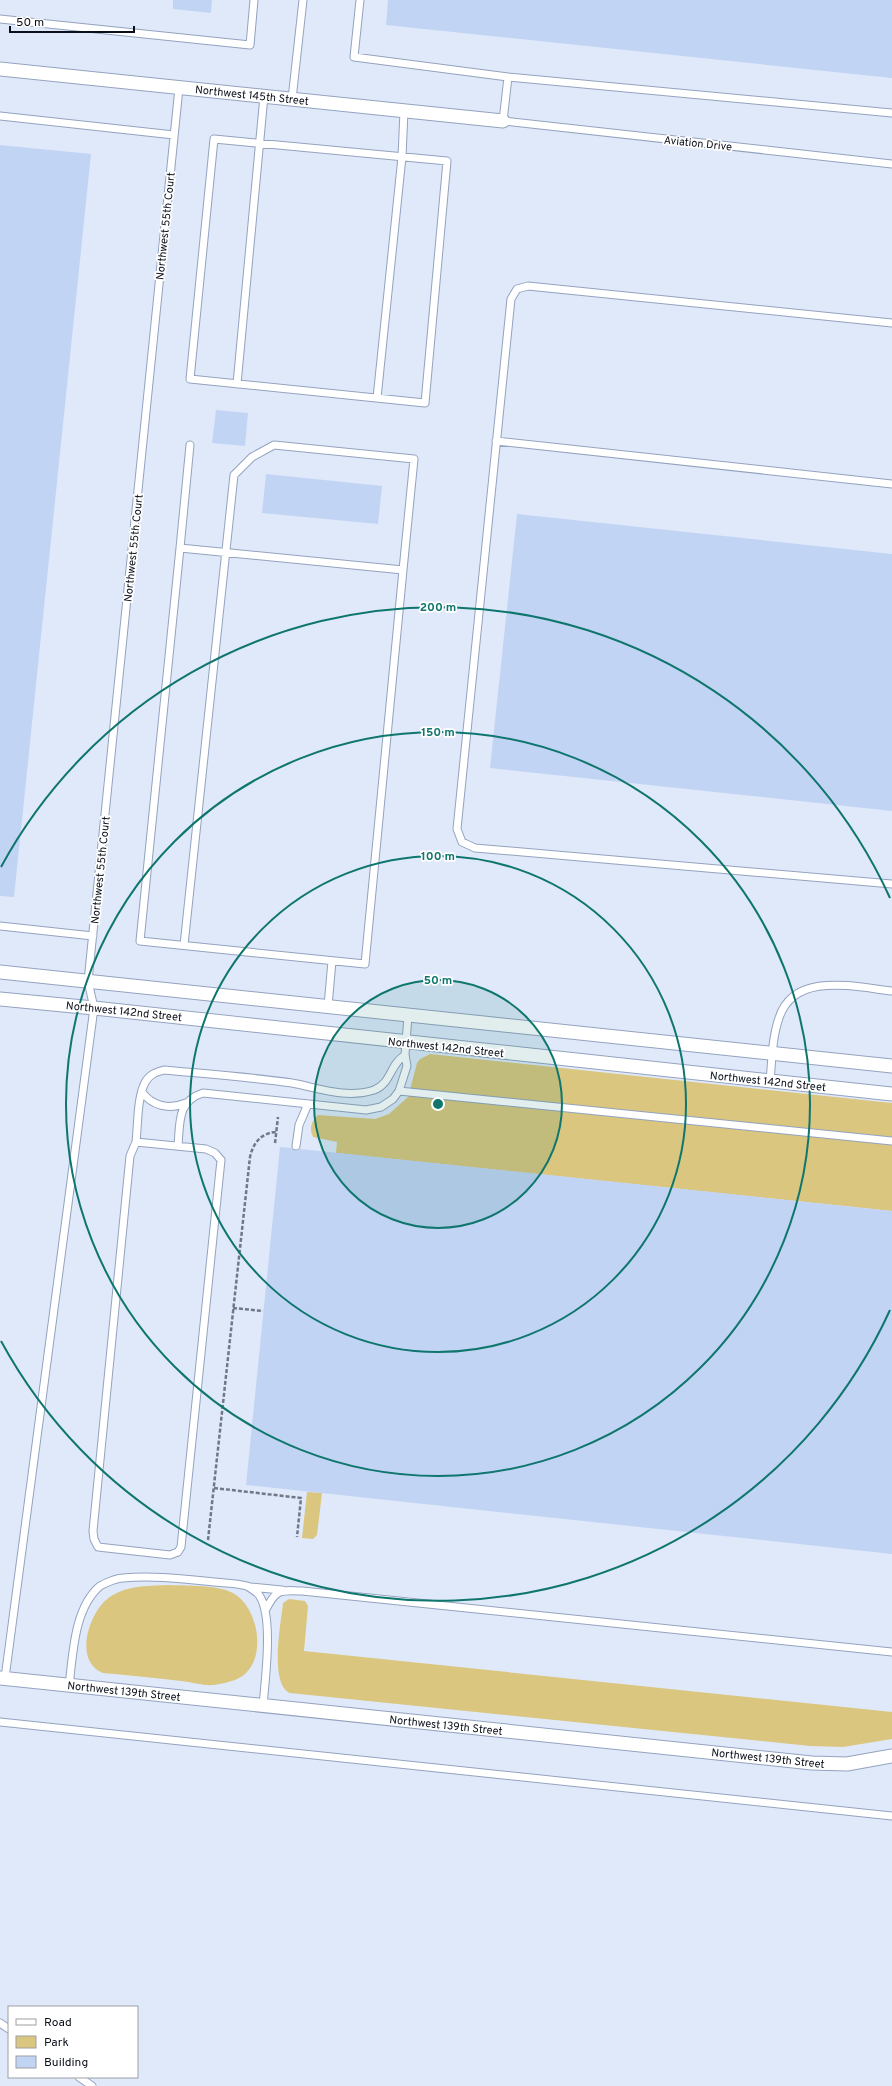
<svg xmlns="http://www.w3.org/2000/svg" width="892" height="2086" viewBox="0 0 892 2086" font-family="Overpass,sans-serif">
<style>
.green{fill:#dac67f}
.building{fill:#c2d4f4}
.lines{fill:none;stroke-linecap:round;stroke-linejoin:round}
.service-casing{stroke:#93a3be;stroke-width:9}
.minor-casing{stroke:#93a3be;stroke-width:15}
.path{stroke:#707785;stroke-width:2.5;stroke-dasharray:4 2;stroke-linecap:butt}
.service{stroke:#fff;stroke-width:7}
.minor{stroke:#fff;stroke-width:13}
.ring{fill:none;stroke:#0f766e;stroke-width:2}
.labels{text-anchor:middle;stroke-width:3.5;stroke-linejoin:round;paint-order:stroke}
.street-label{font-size:11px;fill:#0a0f19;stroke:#fff}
.centre{fill:#0f766e;stroke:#fff;stroke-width:2}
.ring-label{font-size:12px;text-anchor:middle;font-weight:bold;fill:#0f766e;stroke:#fff;stroke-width:3.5;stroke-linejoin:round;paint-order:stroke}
</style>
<rect width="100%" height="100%" fill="#dfe9fa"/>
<path class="green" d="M430 1054 892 1103V1211L336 1153 337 1142 313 1137C309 1129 311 1121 318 1115L375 1119 389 1114 408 1097 417 1063 420 1059Z
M307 1492 322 1493 317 1535 313 1539 302 1538Z
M168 1585C186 1586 221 1584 236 1595 261 1612 268 1668 235 1680 229 1682 221 1684 214 1685 204 1686 192 1682 181 1681 155 1678 129 1675 103 1673 74 1662 88 1616 106 1600 124 1585 146 1586 168 1585Z
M289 1599 305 1601 308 1606 304 1651 892 1712V1739L843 1747 810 1746 290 1693C269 1684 281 1623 283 1603Z"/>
<path class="building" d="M173 0H212L211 13 173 9Z
M388 0H892V78L386 25Z
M0 145 91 154 14 897 0 896Z
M216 410 248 413 245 446 212 443Z
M266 474 382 486 378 524 262 513Z
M517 514 892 554V811L490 768Z
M280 1147 291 1148 296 1151 300 1149 892 1211V1554L246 1485Z"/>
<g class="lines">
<g class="service-casing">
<path id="service" d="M360 0 354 57 508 77
M0 19 250 45 254 0
M292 99 303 0
M892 113 508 77 503 121 892 164
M0 116 174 135
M214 139 447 161 425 403 190 379Z
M892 323 528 286 517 289 511 299 457 829 462 842 475 848 892 884
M237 384 264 96
M377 398 402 157 404 111
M496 441 892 484
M180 548 403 570 365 964 140 941Z
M180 548 190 445
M0 926 93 936
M184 945 234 475 252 457 274 445 414 459 403 570
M328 1006 332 961
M770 1081C772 1060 772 1038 779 1018 794 971 855 987 892 991
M399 1091 892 1141
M142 1092C152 1106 169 1110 186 1103
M136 1142 206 1149 215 1153 221 1160 181 1547 178 1552 170 1555 98 1547 94 1539 93 1531 130 1156Z
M136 1142C138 1125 137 1095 146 1081 150 1074 157 1072 164 1070 207 1074 250 1077 292 1083 319 1088 346 1099 374 1090 391 1084 390 1064 405 1055
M178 1146C180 1123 177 1101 203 1093L366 1110 381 1107 393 1099 399 1091 407 1066 405 1055 408 1016
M296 1146 299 1125 308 1104
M250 1587 282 1590
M265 1611C276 1589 279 1590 302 1591L892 1652
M5 1678 94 1008 88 981 179 88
M69 1686C73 1654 74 1608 100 1586 105 1583 117 1578 123 1578 152 1575 184 1579 214 1582 224 1583 237 1583 247 1586 250 1588 257 1592 259 1595 274 1616 265 1680 263 1706
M0 1722 892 1816
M0 2023 9 2029
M79 2077 92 2086"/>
</g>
<g class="minor-casing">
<path id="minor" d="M0 69 503 121
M0 972 892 1066
M0 999 94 1008 892 1094
M0 1678 812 1763 847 1764 892 1756"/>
</g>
<path class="path" d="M275 1143 278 1117
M233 1308 263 1311
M214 1488 301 1498 297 1537
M208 1540 250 1157C253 1143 261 1133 276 1132"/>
<use href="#service" class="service"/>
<use href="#minor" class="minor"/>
</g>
<circle cx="438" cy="1104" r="124" fill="#0f766e" fill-opacity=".12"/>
<g class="ring">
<circle cx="438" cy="1104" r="124"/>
<circle cx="438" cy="1104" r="248"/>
<circle cx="438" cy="1104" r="372"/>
<path d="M890 1310A497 497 0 0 1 1 1341M1 867A497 497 0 0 1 890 898"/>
</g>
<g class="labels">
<g class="street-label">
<text transform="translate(252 95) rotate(6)" y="4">Northwest 145th Street</text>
<text transform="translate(698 143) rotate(6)" y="4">Aviation Drive</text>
<text transform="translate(165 226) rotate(-84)" y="4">Northwest 55th Court</text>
<text transform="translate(133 548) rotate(-84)" y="4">Northwest 55th Court</text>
<text transform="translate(100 870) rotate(-84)" y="4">Northwest 55th Court</text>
<text transform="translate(124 1011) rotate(6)" y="4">Northwest 142nd Street</text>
<text transform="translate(446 1047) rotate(6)" y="4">Northwest 142nd Street</text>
<text transform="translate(768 1081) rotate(6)" y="4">Northwest 142nd Street</text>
<text transform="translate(124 1691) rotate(6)" y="4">Northwest 139th Street</text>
<text transform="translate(446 1725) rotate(6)" y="4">Northwest 139th Street</text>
<text transform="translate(768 1758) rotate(6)" y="4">Northwest 139th Street</text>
</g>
</g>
<circle cx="438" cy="1104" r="6" class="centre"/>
<g class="ring-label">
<text x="438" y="611">200 m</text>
<text x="438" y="736">150 m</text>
<text x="438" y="860">100 m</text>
<text x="438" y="984">50 m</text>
</g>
<rect x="8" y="2006" width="130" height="72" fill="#ffffff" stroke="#9d9fa3"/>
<rect x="16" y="2019" width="20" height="6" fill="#ffffff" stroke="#9d9fa3"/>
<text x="44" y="2026" font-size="12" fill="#0a0f19">Road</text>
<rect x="16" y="2036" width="20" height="12" fill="#dac67f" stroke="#9d9fa3"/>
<text x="44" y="2046" font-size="12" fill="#0a0f19">Park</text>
<rect x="16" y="2056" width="20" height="12" fill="#c2d4f4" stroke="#9d9fa3"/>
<text x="44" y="2066" font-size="12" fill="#0a0f19">Building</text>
<path d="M10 26v6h124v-6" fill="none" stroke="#0a0f19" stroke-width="2"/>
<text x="16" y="26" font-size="12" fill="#0a0f19" stroke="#ffffff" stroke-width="3" paint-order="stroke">50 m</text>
</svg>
